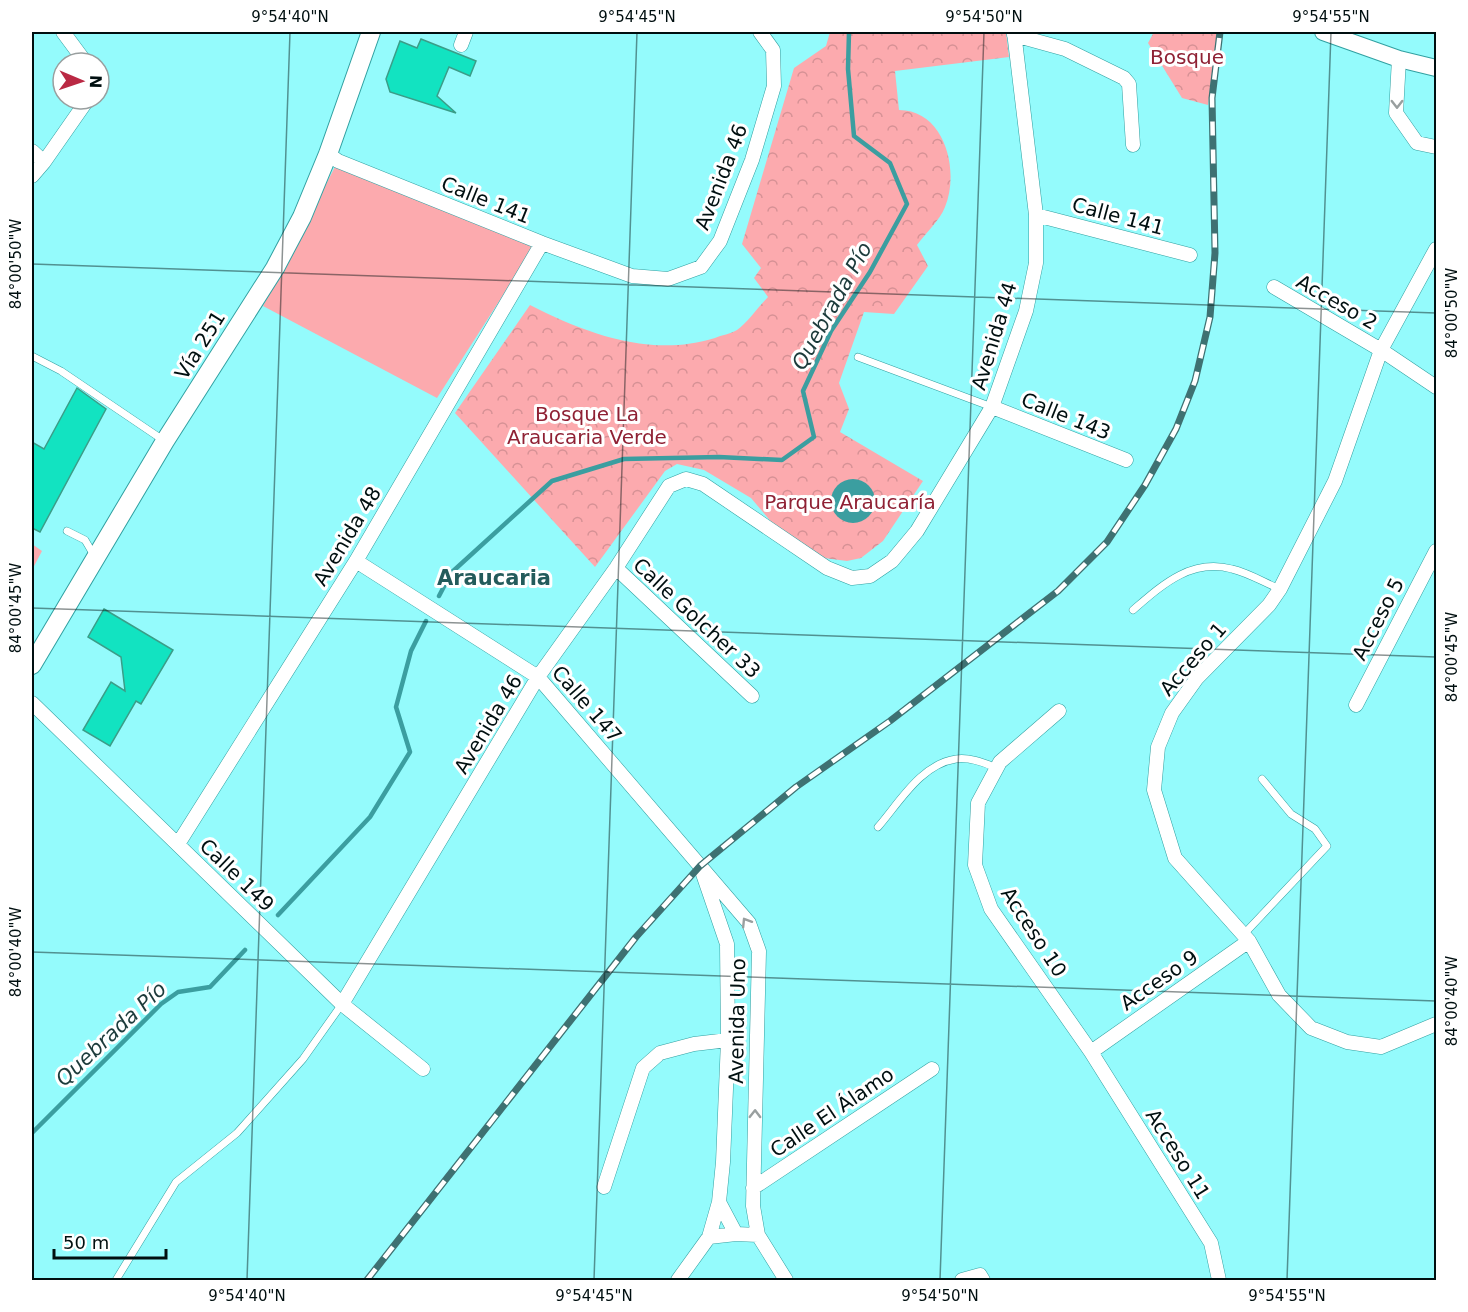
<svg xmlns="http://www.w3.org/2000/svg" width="1468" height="1312" viewBox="0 0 1468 1312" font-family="'DejaVu Sans',sans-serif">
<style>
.forest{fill:url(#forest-crowns)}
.pitch{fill:#fcaaae}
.water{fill:#3b9ea0}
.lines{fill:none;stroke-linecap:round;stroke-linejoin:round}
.stream{stroke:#3b9ea0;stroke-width:4.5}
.building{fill:#12e3c1;stroke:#3b9d88;stroke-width:1.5}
.service-casing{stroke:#31a0a1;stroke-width:8}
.minor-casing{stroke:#31a0a1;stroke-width:15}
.tertiary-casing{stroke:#31a0a1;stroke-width:18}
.secondary-casing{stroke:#31a0a1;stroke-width:20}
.service{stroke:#fff;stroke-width:7}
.minor{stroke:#fff;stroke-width:14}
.tertiary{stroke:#fff;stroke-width:16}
.secondary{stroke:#fff;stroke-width:18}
.rail-casing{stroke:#3e7172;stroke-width:7}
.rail{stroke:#fff;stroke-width:4.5;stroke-dasharray:14;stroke-linecap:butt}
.oneway{stroke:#999f9f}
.ticks{fill:none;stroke:#000f10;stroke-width:1.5;stroke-opacity:0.45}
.labels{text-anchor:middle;stroke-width:6;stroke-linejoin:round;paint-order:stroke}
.park-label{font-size:20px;fill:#8f2134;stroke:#fff}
.street-label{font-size:20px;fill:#000f10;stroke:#fff}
.water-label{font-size:21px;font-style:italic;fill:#1c3b3b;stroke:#fff}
.neighbourhood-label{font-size:21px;font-weight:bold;fill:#235b5b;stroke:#fff}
.neatline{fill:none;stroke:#000f10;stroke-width:2}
.ticks-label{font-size:15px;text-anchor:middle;fill:#000f10}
</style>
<defs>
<pattern id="forest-crowns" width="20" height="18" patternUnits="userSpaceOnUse" patternTransform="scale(1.5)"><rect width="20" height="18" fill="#fcaaae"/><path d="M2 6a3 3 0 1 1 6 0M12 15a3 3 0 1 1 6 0" fill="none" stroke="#d69195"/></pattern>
</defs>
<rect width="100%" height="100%" fill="#94fbfc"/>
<path class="forest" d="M830 32H1006L1009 57 895 71 899 110C945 110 960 171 945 207 940 220 925 234 917 245L928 266 894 314 864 312 839 383 849 409 840 432 923 481 883 541 861 558 847 561 824 558 773 524 751 498 704 470 677 464 665 471 595 567 455 413 530 305C587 334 651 358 715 338 721 335 731 334 737 330 748 322 758 307 768 297L754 278 761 268 742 244 794 68 826 46Z
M1154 32H1217L1208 105 1182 98 1148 43Z"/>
<path class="pitch" d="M338 161 534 247 437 398 263 306Z
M32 544 42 551 32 570Z"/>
<path class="water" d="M831 501a22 22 0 1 1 44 0a22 22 0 1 1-44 0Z"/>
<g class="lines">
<path class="stream" d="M439 596 451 573 552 481 624 459 719 457 782 460 814 437 803 391 831 331 870 272 907 204 890 163 854 136 848 69 849 32
M278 915 370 817 410 752 396 707 411 651 426 621
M32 1133 161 1004 178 992 210 987 245 950"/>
</g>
<path class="building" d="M421 39 476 61 470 76 449 67 437 96 456 113 390 92 386 79 400 41 417 48Z
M77 388 106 409 40 532 32 528V442L44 449Z
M104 609 173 650 141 704 136 701 110 746 83 730 111 682 125 691 121 657 88 637Z"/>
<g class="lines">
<g class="service-casing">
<path id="service" d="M32 356 61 371 163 440
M858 357 992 407
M67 531 85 540 95 557
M1133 610C1162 585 1191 558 1232 569 1249 573 1265 583 1280 589
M878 827C899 803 921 764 956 759 970 757 984 763 997 768
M1244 934 1327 846 1315 829 1291 814 1262 779
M116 1280 176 1182 237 1133 303 1059 342 1004"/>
</g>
<g class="minor-casing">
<path id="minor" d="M63 32 86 63
M1014 35 1065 49 1124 78 1129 84 1133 145
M461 45 466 32
M1399 59 1396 113 1417 143 1436 147
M32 151 44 162
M328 154 338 161 542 243 632 276 668 279 701 267 720 241 752 160 774 86 773 50 760 32
M32 176 44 162 88 99
M1036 215 1190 255
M1436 249 1381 350 1335 481 1280 589 1269 605 1197 678 1172 713 1158 747 1154 790 1175 858 1249 941 1279 995 1311 1028 1347 1042 1381 1047 1436 1024
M1274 287 1381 350 1436 387
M992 407 1126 460
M356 561 538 677 749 923 759 951 753 1206 758 1235 786 1280
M616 568 752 696
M32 703 342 1004 423 1069
M1356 705 1436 551
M1059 711 1000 762 978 803 975 865 991 909 1091 1052 1211 1243 1219 1280
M178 844 356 561 542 243
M342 1004 538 677 616 568 669 486 686 479 703 484 827 568 852 578 870 576 892 561 917 531 992 407 1026 311 1036 263V215L1014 32
M1091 1052 1249 941
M604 1187 643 1068 660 1053 694 1044 728 1040
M753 1188 932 1069
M719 1202 736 1234
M709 1237 736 1234 758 1235
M678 1280 709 1237 719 1202 723 1162 728 1040 727 944 703 874
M962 1280 980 1275 983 1280"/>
</g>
<g class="tertiary-casing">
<path id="tertiary" d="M1323 32 1399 59 1436 68"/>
</g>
<g class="secondary-casing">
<path id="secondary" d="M32 665 165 441 275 268 302 217 328 154 371 32"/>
</g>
<use href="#service" class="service"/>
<use href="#minor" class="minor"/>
<use href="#tertiary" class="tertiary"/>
<use href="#secondary" class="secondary"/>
<g class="rail-casing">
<path id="rail" d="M367 1280 636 937 700 866 796 787 890 721 1058 591 1107 542 1145 485 1176 429 1195 381 1210 317 1215 253 1212 98 1220 32"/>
</g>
<use href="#rail" class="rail"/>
</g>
<defs><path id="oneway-chevron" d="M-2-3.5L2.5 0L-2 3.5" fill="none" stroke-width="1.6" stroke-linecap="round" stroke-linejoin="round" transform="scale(1.5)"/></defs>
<g class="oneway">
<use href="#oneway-chevron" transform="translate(1397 104) rotate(90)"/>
<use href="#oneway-chevron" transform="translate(746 922) rotate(-122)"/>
<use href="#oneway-chevron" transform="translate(755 1114) rotate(-89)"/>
</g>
<path class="ticks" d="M32 264 1436 313M32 608 1436 657M32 952 1436 1001M247 1280 290 32M594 1280 637 32M940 1280 984 32M1287 1280 1331 32"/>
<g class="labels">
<g class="park-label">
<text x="1187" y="64">Bosque</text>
<text x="587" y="421">Bosque La<tspan x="587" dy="23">Araucaria Verde</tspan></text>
<text x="850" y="509">Parque Araucaría</text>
</g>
<g class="street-label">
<text transform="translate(721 177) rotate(-69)" y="7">Avenida 46</text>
<text transform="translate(486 200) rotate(22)" y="7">Calle 141</text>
<text transform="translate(1118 216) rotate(15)" y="7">Calle 141</text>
<text transform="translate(1337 302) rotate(30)" y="7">Acceso 2</text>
<text transform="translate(994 336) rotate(-73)" y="7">Avenida 44</text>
<text transform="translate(200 345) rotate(-58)" y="7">Vía 251</text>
<text transform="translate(1066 416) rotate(22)" y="7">Calle 143</text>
<text transform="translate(347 536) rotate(-59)" y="7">Avenida 48</text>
<text transform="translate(697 618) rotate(43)" y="7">Calle Golcher 33</text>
<text transform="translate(1378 619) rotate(-63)" y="7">Acceso 5</text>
<text transform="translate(1193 659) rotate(-49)" y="7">Acceso 1</text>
<text transform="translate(587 704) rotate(49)" y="7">Calle 147</text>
<text transform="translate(488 724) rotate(-59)" y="7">Avenida 46</text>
<text transform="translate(237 875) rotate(44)" y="7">Calle 149</text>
<text transform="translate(1034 932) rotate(57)" y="7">Acceso 10</text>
<text transform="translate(1159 980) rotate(-35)" y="7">Acceso 9</text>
<text transform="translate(737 1021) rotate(-89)" y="7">Avenida Uno</text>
<text transform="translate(832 1112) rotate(-34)" y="7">Calle El Álamo</text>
<text transform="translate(1178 1154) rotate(58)" y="7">Acceso 11</text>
</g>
<g class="water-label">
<text transform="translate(832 306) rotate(-61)" y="7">Quebrada Pío</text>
<text transform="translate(111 1034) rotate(-43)" y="7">Quebrada Pío</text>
</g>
<g class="neighbourhood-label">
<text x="494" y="585">Araucaria</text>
</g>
</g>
<rect width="1468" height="1312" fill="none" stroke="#ffffff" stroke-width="66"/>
<g transform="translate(81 81) rotate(92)"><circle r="28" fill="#ffffff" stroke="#999f9f" stroke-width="1.5"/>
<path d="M0-4.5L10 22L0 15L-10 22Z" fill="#ba2944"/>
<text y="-9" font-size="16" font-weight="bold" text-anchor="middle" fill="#000f10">N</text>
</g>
<path d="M54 1249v9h112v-9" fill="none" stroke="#000f10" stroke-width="3"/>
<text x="63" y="1249" font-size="18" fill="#000f10" stroke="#ffffff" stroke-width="4.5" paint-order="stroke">50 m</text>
<rect x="33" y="33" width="1402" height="1246" class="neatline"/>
<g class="ticks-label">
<text x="290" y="22">9°54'40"N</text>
<text x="637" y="22">9°54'45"N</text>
<text x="984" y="22">9°54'50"N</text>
<text x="1331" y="22">9°54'55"N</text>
<text transform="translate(16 264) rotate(-90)" y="5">84°00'50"W</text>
<text transform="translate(1452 313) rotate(-90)" y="5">84°00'50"W</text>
<text transform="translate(16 608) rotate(-90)" y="5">84°00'45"W</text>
<text transform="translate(1452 657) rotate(-90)" y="5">84°00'45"W</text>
<text transform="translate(16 952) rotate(-90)" y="5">84°00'40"W</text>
<text transform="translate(1452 1001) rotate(-90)" y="5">84°00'40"W</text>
<text x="247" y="1301">9°54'40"N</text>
<text x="594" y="1301">9°54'45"N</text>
<text x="940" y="1301">9°54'50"N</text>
<text x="1287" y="1301">9°54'55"N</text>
</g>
</svg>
